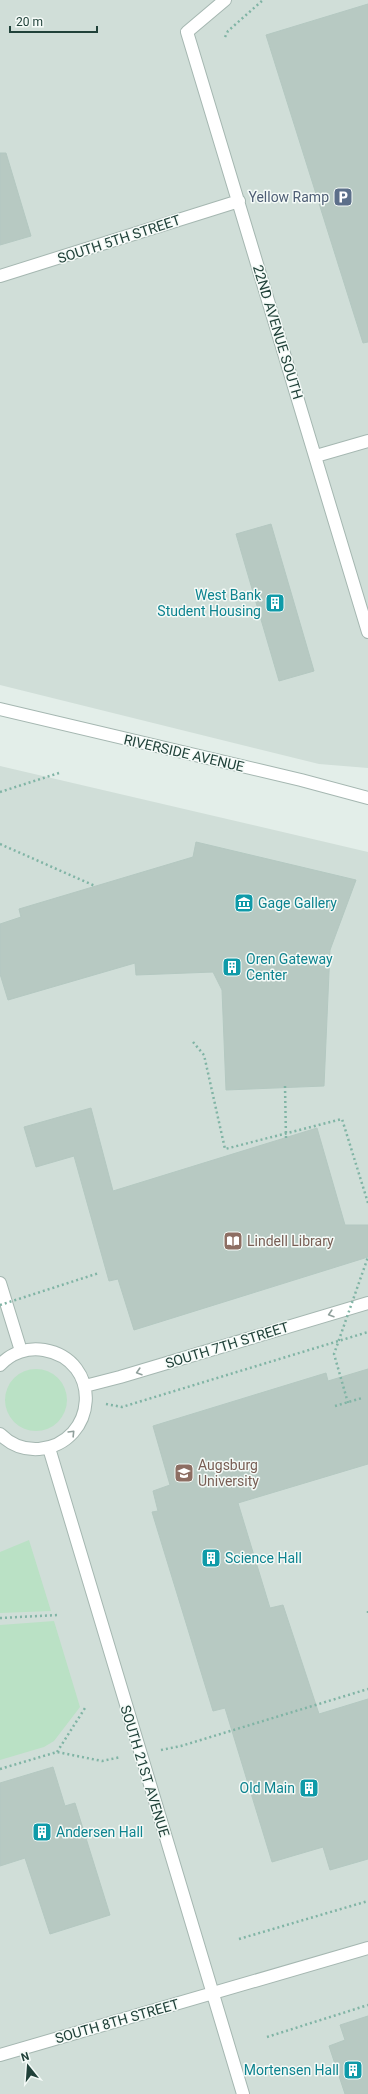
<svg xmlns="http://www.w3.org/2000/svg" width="368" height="2094" viewBox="0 0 368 2094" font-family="Roboto,sans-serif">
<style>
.built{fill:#d0ded8}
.green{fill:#bae1c5}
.building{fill:#b7c9c2;stroke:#b4c8c1}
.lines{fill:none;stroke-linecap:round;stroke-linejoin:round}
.minor-casing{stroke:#a5b7b1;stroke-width:14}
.path{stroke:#80b4a5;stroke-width:2.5;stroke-dasharray:2 3;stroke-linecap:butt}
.minor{stroke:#fff;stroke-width:12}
.path-bridge{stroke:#80b4a5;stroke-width:2.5;stroke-dasharray:2 3;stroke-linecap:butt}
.oneway{stroke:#90a09c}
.labels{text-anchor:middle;stroke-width:3;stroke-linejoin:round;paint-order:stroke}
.service-label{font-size:14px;fill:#4e5e75;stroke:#f4faf7;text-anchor:end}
.street-label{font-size:14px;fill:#204139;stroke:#f4faf7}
.culture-label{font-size:14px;fill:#0d838f;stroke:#f4faf7;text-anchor:start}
.education-label{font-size:14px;fill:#785e54;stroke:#f4faf7;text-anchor:start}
</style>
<rect width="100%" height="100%" fill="#e3eee9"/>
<path class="built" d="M0 0H368V768L319 764 0 685Z
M0 766 368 852V2094H0Z"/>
<path class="green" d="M5 1400a31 31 0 1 1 62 0a31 31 0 1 1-62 0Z
M29 1540 51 1611 0 1613V1552Z
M54 1621 80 1707 54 1741 44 1747 0 1760V1625Z"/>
<path class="building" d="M368 4V342L363 343 266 35Z
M0 153H6L31 236 0 245Z
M271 524 314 671 279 681 236 534Z
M196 842 356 880 330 950 324 1086 226 1090 222 990 213 972 136 975 135 963 8 1000 0 974V924L21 917 19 909 193 857Z
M91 1108 113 1191 317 1128 345 1225H368V1257L134 1330 118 1279 109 1281 74 1156 36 1167 24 1127Z
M368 1369V1464L238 1503 270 1608 283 1605 319 1714 368 1699V1859L330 1870 323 1847 272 1862 225 1708 213 1711 152 1512 158 1511 153 1491 170 1485 153 1426 326 1373 328 1381Z
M53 1767 65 1806 75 1803 110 1915 50 1934 25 1858 0 1866V1783Z
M368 2016V2094H345L329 2046 345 2040 340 2025Z"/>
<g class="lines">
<g class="minor-casing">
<path id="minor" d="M225 0 187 32 368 632
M0 276 239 201
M316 456 368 441
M0 709 301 780 368 798
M0 1283 21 1351
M0 1365C11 1353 28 1347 44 1350 103 1360 98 1443 39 1449 24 1450 10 1444 0 1434
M85 1386 120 1377 368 1303
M49 1448 243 2094
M0 2055 368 1948"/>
</g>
<path class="path" d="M225 37 228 31 263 0
M0 792 59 773
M0 844 95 886
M193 1042 204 1055 225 1149 342 1119 368 1203
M106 1404 122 1407 368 1332
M335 1406 362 1398
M368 1611V1616
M0 1618 58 1615
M161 1750 181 1746 368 1689
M57 1752 85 1708
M0 1769 57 1752 102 1761 121 1757
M239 1939 368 1901
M267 2037 368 2005"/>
<use href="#minor" class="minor"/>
<path class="path-bridge" d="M285 1086 286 1138
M0 1305 99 1273
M348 1403 334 1354 368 1257"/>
</g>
<defs><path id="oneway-chevron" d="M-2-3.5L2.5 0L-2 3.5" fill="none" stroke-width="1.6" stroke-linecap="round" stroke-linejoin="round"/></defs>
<g class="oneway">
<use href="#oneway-chevron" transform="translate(331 1314) rotate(163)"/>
<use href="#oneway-chevron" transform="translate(139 1372) rotate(163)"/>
<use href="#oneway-chevron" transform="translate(72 1433) rotate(-46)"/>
</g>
<defs>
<g id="parking-square" transform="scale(1)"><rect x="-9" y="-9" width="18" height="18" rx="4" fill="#5c6f8a" stroke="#f4faf7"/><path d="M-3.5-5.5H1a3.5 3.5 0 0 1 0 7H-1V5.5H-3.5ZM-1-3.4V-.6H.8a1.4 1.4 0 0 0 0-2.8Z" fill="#fff"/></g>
<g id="building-square" transform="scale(1)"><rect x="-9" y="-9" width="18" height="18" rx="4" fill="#0f9aa8" stroke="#f4faf7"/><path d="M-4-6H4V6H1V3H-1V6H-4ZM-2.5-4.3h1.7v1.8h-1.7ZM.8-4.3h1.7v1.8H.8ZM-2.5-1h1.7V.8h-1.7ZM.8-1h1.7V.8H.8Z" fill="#fff"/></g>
<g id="museum-square" transform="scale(1)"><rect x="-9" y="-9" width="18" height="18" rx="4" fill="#0f9aa8" stroke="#f4faf7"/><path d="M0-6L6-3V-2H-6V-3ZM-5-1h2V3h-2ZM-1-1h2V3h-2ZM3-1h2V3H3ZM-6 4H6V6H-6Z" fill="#fff"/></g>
<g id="library-square" transform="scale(1)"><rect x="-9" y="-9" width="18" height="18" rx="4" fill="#8d6e63" stroke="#f4faf7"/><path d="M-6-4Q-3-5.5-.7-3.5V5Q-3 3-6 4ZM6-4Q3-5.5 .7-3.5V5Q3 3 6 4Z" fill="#fff"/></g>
<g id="university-square" transform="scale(1)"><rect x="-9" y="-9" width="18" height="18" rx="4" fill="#8d6e63" stroke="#f4faf7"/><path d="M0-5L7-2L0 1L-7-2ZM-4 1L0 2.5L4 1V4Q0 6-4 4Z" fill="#fff"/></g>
</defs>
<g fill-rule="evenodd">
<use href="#parking-square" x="343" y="197"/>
<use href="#building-square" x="275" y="603"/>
<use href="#museum-square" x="244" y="903"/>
<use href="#building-square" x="232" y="967"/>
<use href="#library-square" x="233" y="1241"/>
<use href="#university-square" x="184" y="1473"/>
<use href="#building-square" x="211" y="1558"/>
<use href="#building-square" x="309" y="1788"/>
<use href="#building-square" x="42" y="1832"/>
<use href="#building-square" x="353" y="2070"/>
</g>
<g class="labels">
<g class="service-label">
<text x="329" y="202">Yellow Ramp</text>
</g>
<g class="street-label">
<text transform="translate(119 239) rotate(-18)" y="5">SOUTH 5TH STREET</text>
<text transform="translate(278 332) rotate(73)" y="5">22ND AVENUE SOUTH</text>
<text transform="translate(184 753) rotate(13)" y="5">RIVERSIDE AVENUE</text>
<text transform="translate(227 1345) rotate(-17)" y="5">SOUTH 7TH STREET</text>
<text transform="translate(145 1771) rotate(73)" y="5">SOUTH 21ST AVENUE</text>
<text transform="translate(117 2021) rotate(-16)" y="5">SOUTH 8TH STREET</text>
</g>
<g class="culture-label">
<text x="261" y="600" text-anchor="end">West Bank<tspan x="261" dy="16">Student Housing</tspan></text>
<text x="258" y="908">Gage Gallery</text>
<text x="246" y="964">Oren Gateway<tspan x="246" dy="16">Center</tspan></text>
<text x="225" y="1563">Science Hall</text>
<text x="295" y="1793" text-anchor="end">Old Main</text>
<text x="56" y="1837">Andersen Hall</text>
<text x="339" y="2075" text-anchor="end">Mortensen Hall</text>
</g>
<g class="education-label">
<text x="247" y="1246">Lindell Library</text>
<text x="198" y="1470">Augsburg<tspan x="198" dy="16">University</tspan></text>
</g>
</g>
<g transform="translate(28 2066) rotate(343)" stroke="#f4faf7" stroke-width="3" paint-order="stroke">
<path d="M0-3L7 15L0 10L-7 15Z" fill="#204139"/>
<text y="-6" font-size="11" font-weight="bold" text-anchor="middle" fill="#204139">N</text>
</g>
<path d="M10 26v6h87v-6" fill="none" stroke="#204139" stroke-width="2"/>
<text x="16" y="26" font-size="12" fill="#204139" stroke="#f4faf7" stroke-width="3" paint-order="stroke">20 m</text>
</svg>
